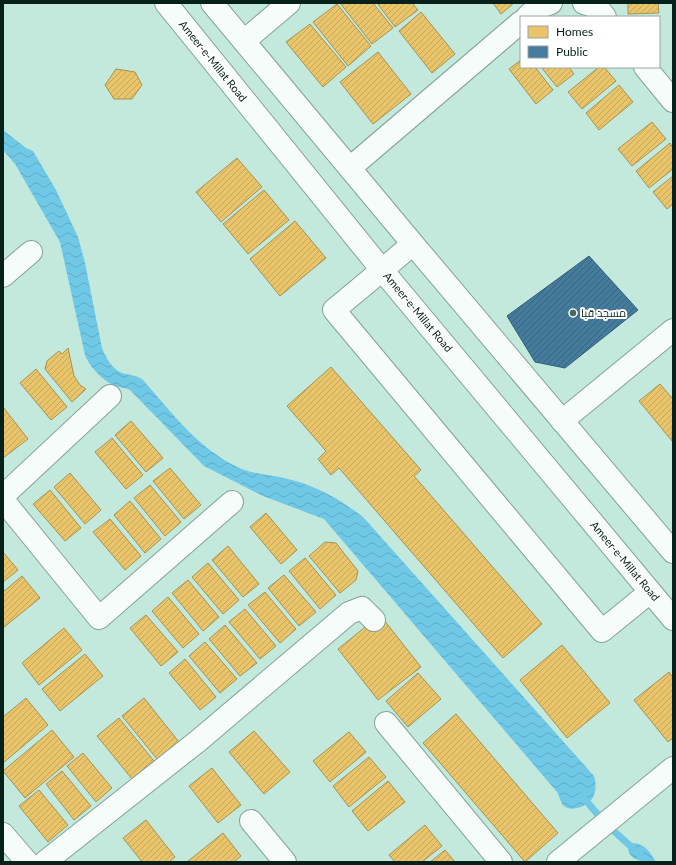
<svg xmlns="http://www.w3.org/2000/svg" width="676" height="865" viewBox="0 0 676 865" font-family="Lato,Cairo,sans-serif">
<style>
.water{fill:url(#water-waves)}
.homes{fill:url(#homes-hatch);stroke:#a59352}
.public{fill:url(#public-hatch);stroke:#326075}
.lines{fill:none;stroke-linecap:round;stroke-linejoin:round}
.stream{stroke:#70c8e7;stroke-width:7}
.minor-casing{stroke:#85a299;stroke-width:24}
.secondary-casing{stroke:#85a299;stroke-width:24}
.minor{stroke:#f6fcfa;stroke-width:22}
.secondary{stroke:#f6fcfa;stroke-width:22}
.poi-dot{fill:#48675d;stroke:#fff;stroke-width:1.5}
.labels{text-anchor:middle;stroke-width:4;stroke-linejoin:round;paint-order:stroke}
.street-label{font-size:11px;fill:#052119;stroke:#fff}
.poi-label{font-size:11px;fill:#052119;stroke:#fff;text-anchor:start}
</style>
<defs>
<pattern id="water-waves" width="16" height="10" patternUnits="userSpaceOnUse"><rect width="16" height="10" fill="#70c8e7"/><path d="M0 5q4-4 8 0t8 0" fill="none" stroke="#60acc6"/></pattern>
<pattern id="homes-hatch" width="6" height="6" patternUnits="userSpaceOnUse"><rect width="6" height="6" fill="#e9c46a"/><path d="M-1 1l2-2M0 6l6-6M5 7l2-2" fill="none" stroke="#c6a85b"/></pattern>
<pattern id="public-hatch" width="6" height="6" patternUnits="userSpaceOnUse"><rect width="6" height="6" fill="#457b9d"/><path d="M-1 1l2-2M0 6l6-6M5 7l2-2" fill="none" stroke="#38647f"/></pattern>
</defs>
<rect width="100%" height="100%" fill="#c3e8dc"/>
<path class="water" d="M3 130 26 148 33 151 56 190 78 237 85 263 102 348C106 358 112 369 122 373 130 375 136 375 143 380 172 413 201 452 242 469 255 474 270 475 284 478 315 485 339 498 364 518L594 776C596 782 596 789 594 795 591 805 573 813 564 806 560 803 560 796 557 792L324 519 263 496 204 466 130 390C124 387 119 388 113 385 102 380 89 366 85 355L60 242 15 164 3 150Z
M631 843C644 842 650 852 656 862 646 862 629 862 628 848Z"/>
<path class="homes" d="M340 3H373L393 28 372 44Z
M377 3H412L418 10 395 27Z
M493 3H514L501 14Z
M628 3H658L659 13 628 14Z
M337 4 371 46 348 66 313 22Z
M421 12 455 54 432 73 399 31Z
M310 24 346 67 323 87 286 42Z
M378 52 411 94 373 124 340 82Z
M521 60V67H535L553 90 536 104 509 69Z
M541 67H569L574 74 557 87Z
M599 67H604L616 81 582 109 568 92Z
M116 69 135 72 142 85 132 99H114L105 85Z
M619 85 633 102 599 130 586 113Z
M652 122 666 139 632 166 618 149Z
M670 143 673 148V169L649 188 636 171Z
M237 158 262 187 221 222 196 192Z
M673 176V204L667 209 653 192Z
M264 190 289 220 248 254 223 224Z
M295 221 326 258 280 296 250 259Z
M68 348 74 376 80 385 86 389 72 402 45 369 47 361 59 351 62 354Z
M331 367 421 470 414 476 542 624 503 658 339 468 331 475 318 459 326 451 287 406Z
M36 369 67 407 51 420 20 383Z
M660 384 673 399 672 441 639 401Z
M3 407 28 439 3 458Z
M131 421 163 458 146 472 115 435Z
M112 438 143 475 126 489 95 452Z
M170 468 201 505 184 519 153 481Z
M70 473 101 510 85 524 54 487Z
M150 485 181 522 165 536 134 498Z
M50 490 81 528 65 541 33 504Z
M130 501 161 539 145 553 114 515Z
M266 513 297 550 281 564 250 527Z
M110 519 141 556 125 570 93 532Z
M325 542 336 543 358 571 356 580 340 593 309 556Z
M228 546 259 584 243 597 212 560Z
M3 552 18 570 3 582Z
M305 558 336 595 320 609 289 571Z
M208 563 239 600 223 614 192 577Z
M284 575 316 612 299 626 268 588Z
M22 576 40 598 3 628V592Z
M188 580 219 617 203 631 172 593Z
M265 592 296 629 280 643 248 605Z
M168 597 199 634 183 648 152 611Z
M245 609 276 646 260 659 229 622Z
M146 615 178 652 161 666 130 628Z
M380 615 421 667 378 700 338 649Z
M225 625 257 663 240 676 209 639Z
M64 628 82 650 39 685 22 663Z
M205 642 237 679 220 693 189 656Z
M562 645 610 703 567 738 520 680Z
M85 654 103 676 60 711 42 689Z
M185 659 216 697 200 710 169 673Z
M669 672 673 678V738L668 742 634 700Z
M418 673 441 699 408 727 386 701Z
M26 698 48 725 3 763V717Z
M144 698 179 742 157 759 122 716Z
M456 714 558 833 525 862 423 743Z
M119 718 154 761 132 779 97 736Z
M52 730 74 757 25 798 3 771Z
M254 731 290 772 264 794 229 752Z
M349 732 366 752 330 782 313 761Z
M83 753 112 788 96 802 67 766Z
M369 757 386 777 349 807 333 786Z
M212 768 241 805 218 823 189 786Z
M62 771 91 806 74 820 46 784Z
M388 781 405 802 368 831 352 811Z
M39 790 68 825 48 842 19 806Z
M146 820 175 857 169 862H142L123 838Z
M425 825 442 846 422 862H395L389 855Z
M223 833 241 856 234 862H187Z
M445 850 455 862H430Z"/>
<path class="public" d="M589 256 638 310 565 368 535 362 507 316Z"/>
<g class="lines">
<path class="stream" d="M582 796 605 823 648 862"/>
<g class="minor-casing">
<path id="minor" d="M584 3 598 8 605 17
M527 17 535 9 551 3
M244 41 289 3
M645 67 673 101
M350 168 521 22
M382 270 334 310 602 631 650 592
M3 276 31 252
M562 421 673 330
M3 496 110 396
M3 500 99 618 232 502
M386 723 501 862
M251 821 285 862
M3 834 27 862
M45 862 198 741 349 613 362 608 374 620
M558 862 673 768"/>
</g>
<g class="secondary-casing">
<path id="secondary" d="M166 3 382 270 673 619
M212 3 413 244 673 552
M382 270 413 244"/>
</g>
<use href="#minor" class="minor"/>
<use href="#secondary" class="secondary"/>
</g>
<circle class="poi-dot" cx="573" cy="313" r="4"/>
<g class="labels">
<g class="street-label">
<text transform="translate(213 61) rotate(51)" y="4">Ameer-e-Millat Road</text>
<text transform="translate(418 312) rotate(50)" y="4">Ameer-e-Millat Road</text>
<text transform="translate(625 561) rotate(50)" y="4">Ameer-e-Millat Road</text>
</g>
<g class="poi-label">
<text x="581" y="317">مسجد قبا</text>
</g>
</g>
<rect width="676" height="865" fill="none" stroke="#052119" stroke-width="8"/>
<rect x="520" y="16" width="140" height="52" fill="#ffffff" stroke="#9ba6a3"/>
<rect x="528" y="26" width="20" height="12" fill="#e9c46a" stroke="#9ba6a3"/>
<text x="556" y="36" font-size="12" fill="#052119">Homes</text>
<rect x="528" y="46" width="20" height="12" fill="#457b9d" stroke="#9ba6a3"/>
<text x="556" y="56" font-size="12" fill="#052119">Public</text>
</svg>
